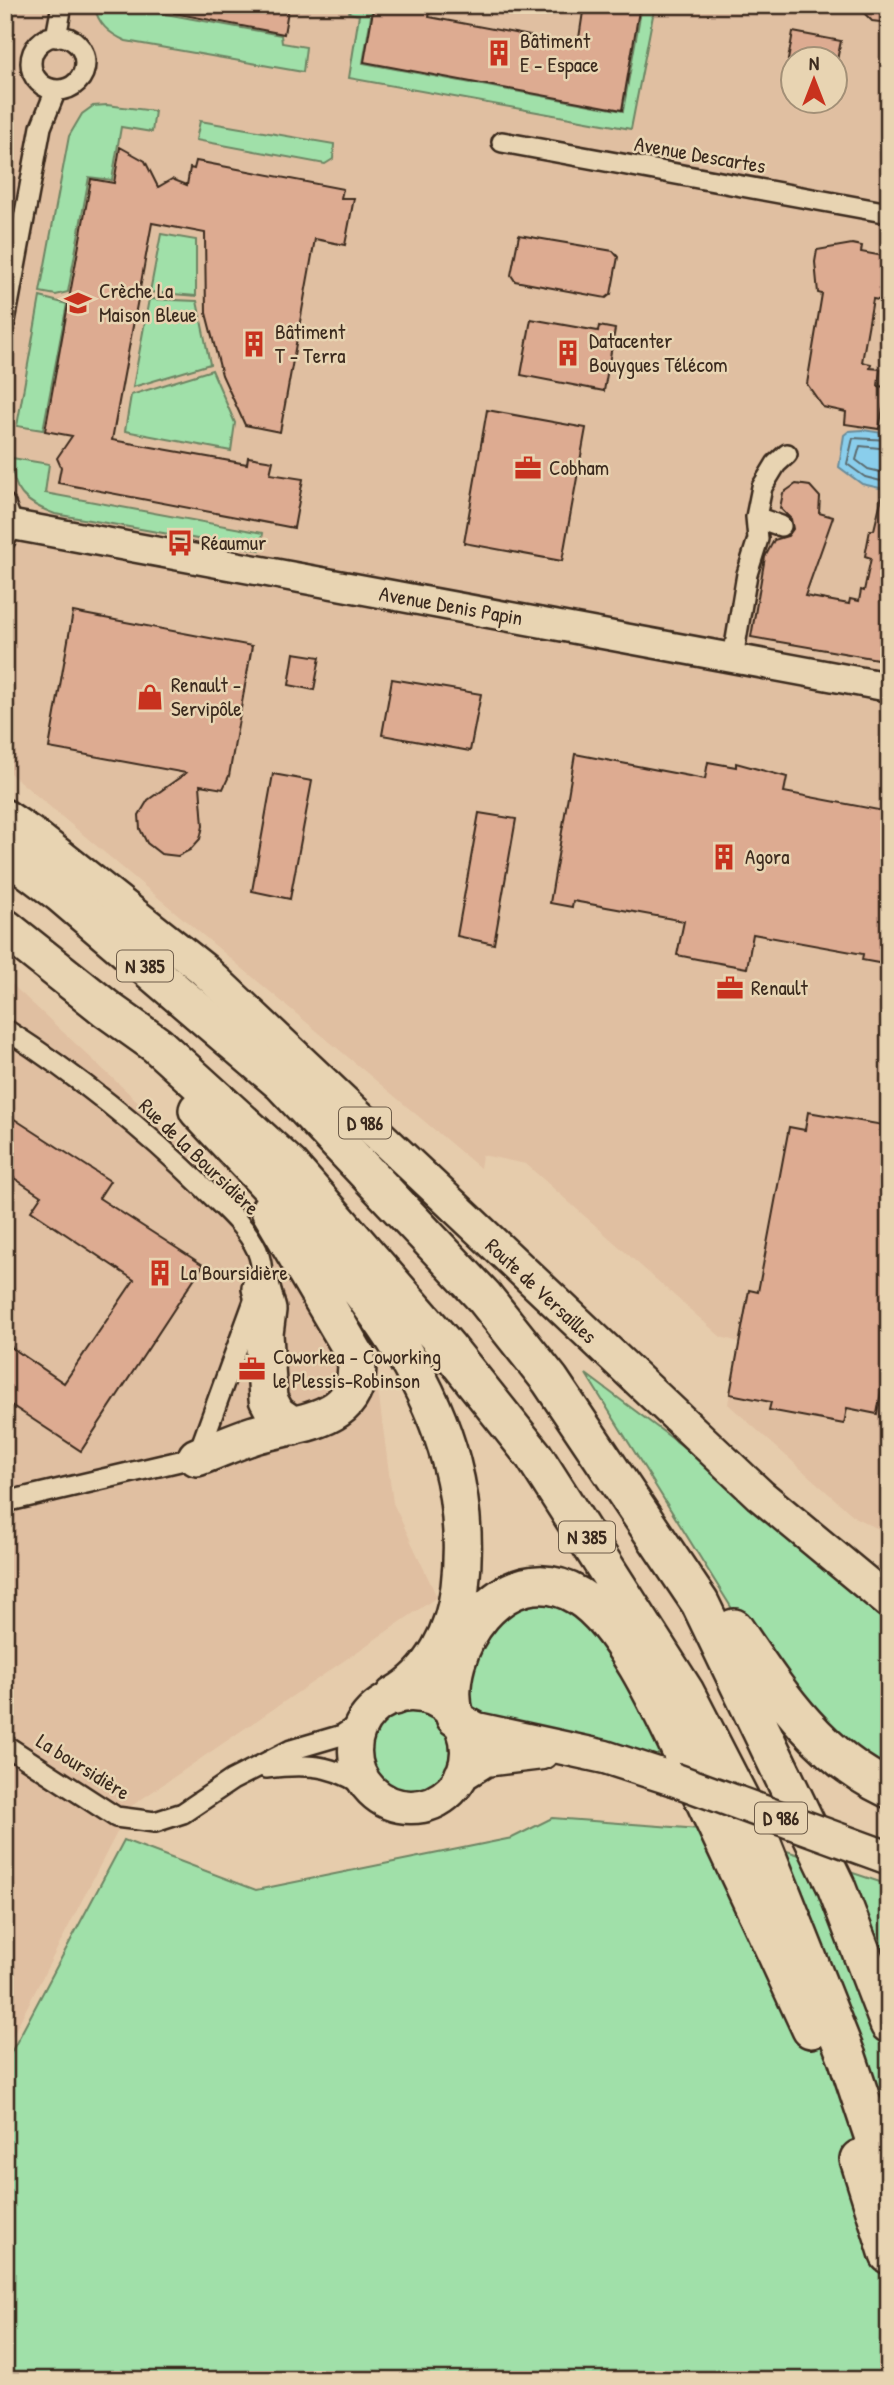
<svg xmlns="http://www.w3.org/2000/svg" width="894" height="2385" viewBox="0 0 894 2385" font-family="'Patrick Hand',sans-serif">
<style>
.built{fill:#e0bfa1;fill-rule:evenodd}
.green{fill:#a0e0a9;stroke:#6e8564;stroke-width:2}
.water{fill:#8aceec;stroke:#6a8c9a;stroke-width:2}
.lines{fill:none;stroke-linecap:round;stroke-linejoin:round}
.shore{stroke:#5b6c70;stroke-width:2}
.building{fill:#ddab91;stroke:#3b2a1e;stroke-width:2}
.street-casing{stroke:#3b2a1e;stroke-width:24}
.secondary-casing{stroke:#3b2a1e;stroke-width:33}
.primary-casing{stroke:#3b2a1e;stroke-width:37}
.highway-casing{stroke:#3b2a1e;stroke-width:42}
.street{stroke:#e8d4b2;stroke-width:19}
.secondary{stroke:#e8d4b2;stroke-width:28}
.primary{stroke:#e8d4b2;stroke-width:32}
.highway{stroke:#e8d4b2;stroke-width:37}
.primary-bridge-casing{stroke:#3b2a1e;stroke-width:37;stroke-linecap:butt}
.primary-bridge{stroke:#e8d4b2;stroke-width:32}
.labels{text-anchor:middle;stroke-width:5;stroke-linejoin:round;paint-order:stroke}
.shield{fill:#e8d4b2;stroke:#6f5d4a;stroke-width:2}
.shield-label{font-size:19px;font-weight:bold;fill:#3b2a1e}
.poi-label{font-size:21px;fill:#3b2a1e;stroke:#e8d4b2;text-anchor:start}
.street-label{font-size:21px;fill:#3b2a1e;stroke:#e8d4b2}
</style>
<rect width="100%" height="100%" fill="#e6ccac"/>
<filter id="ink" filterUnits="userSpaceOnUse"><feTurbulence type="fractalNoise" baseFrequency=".0143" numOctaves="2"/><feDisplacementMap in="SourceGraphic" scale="14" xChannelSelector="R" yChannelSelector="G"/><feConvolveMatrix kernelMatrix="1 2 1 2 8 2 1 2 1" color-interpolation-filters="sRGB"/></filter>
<g filter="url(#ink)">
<path class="built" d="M5 5H889V1534L856 1518 728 1404 739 1342 721 1337 526 1164 482 1155 480 1168 5 769ZM792 60H834V102H792Z
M5 978 280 1234 372 1345 393 1503 437 1597 130 1807 5 2050Z"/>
<path class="green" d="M94 5H150L149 11 281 35 282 43 306 47 303 72 126 41C108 33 98 24 94 5Z
M351 5H373L363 63 623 111 642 5H655L631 129 349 78 359 15 349 13Z
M107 105 155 111 152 132 121 127 112 180 89 177 68 292 56 295 40 292 69 136 82 114 93 106Z
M200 121 334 144 333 159 325 164 196 140Z
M161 234 196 240V296L150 292Z
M40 297 67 304 43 430 17 426Z
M149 299 197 301 210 364 133 387Z
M212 370 235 423 231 451 125 431 131 395Z
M12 458 49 464 45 493 263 533 260 550 55 514C25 503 11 491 12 458Z
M586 1374 681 1445 889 1621V1771L847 1748 741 1623Z
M539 1602C559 1604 579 1611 593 1627 616 1656 641 1708 662 1741L656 1761 470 1712 465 1678 489 1633 519 1606Z
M369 1751a41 41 0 1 1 82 0a41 41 0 1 1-82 0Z
M552 1818 727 1831 889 1885V2380H5V2064L124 1840 256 1890 512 1838Z"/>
<path class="water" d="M863 430 889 434V490L862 484 839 467 844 435 849 431Z"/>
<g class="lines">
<path class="shore" d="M889 440 853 438 847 464 865 477 889 483
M889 449 860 446 856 460 868 469 889 474"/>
</g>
<path class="building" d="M174 5H289L284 34 174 13Z
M374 5H431L429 17 578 45 584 5H640L622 110 364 62Z
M856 5H889V16L880 22 872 21Z
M793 32 841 41 837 60H788Z
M120 147 145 161 158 187 172 179 187 185 190 168 194 169 196 161 343 189 341 198H354L345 245 315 239 280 432 245 425 222 375 206 313 205 233 152 223 112 440 247 464 248 457 273 461 270 474 303 479 294 528 58 483 61 467 57 458 72 436 45 431 91 179 114 183Z
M519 235 613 251 618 257 611 294 606 298 515 281 511 275Z
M852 244 862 246 861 252 889 257V302L873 299 862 362 871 364 870 368 880 369 878 386 887 387 879 429 845 424 846 412 823 407 807 384 822 294 818 293 815 262 817 250Z
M531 319 598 331 599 326 615 329 604 391 521 375Z
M487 410 586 428 562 561 464 543Z
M796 484 810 486 820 497 819 513 833 517 805 596 849 604 850 599 859 601 861 590 864 591 871 558 865 556 870 530H874L882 496 889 497V661L751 637 765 557 774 540 788 536 793 529 791 519 780 508 783 493Z
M73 612 252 646 229 776 223 789 200 785 203 826 200 839 190 850 178 856 161 854 147 843 140 829 139 815 148 800 186 773 49 748Z
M294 653 320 657 314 690 289 685Z
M392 679 481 694 470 751 382 735Z
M575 754 705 779 708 762 736 767V763L787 777 784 792 889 812V940L884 964 862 960 863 954 753 934 747 968 697 959 677 955 684 921 573 901 572 907 550 903Z
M273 774 312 781 290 899 252 891Z
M479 813 516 819 494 944 457 936Z
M808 1112 889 1126V1348L877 1414 847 1408 844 1424 769 1410 771 1402 730 1394 749 1290 758 1292 789 1127 805 1130Z
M5 1113 110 1181 99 1198 203 1265 81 1451 5 1401V1343L64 1383 134 1280 31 1211 41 1196 5 1172Z"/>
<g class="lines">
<g class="street-casing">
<path id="street" d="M31 63a27 27 0 1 1 54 0a27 27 0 1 1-54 0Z
M56 37 62 5
M502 142 889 213
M5 321 41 127 56 90
M5 504 13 525 5 540
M756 517 781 526
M735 646 747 574 758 539 756 517 762 487 776 464 787 454
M5 1029C78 1076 144 1129 205 1189 223 1207 246 1226 257 1250 264 1268 264 1285 254 1301L197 1457 5 1502
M5 1745 116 1817 155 1822 183 1813 232 1780 291 1750 342 1735 363 1721
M266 1768C313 1762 339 1766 376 1794"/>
</g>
<g class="secondary-casing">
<path id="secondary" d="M13 525 889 687"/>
</g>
<g class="primary-casing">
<path id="primary" d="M5 816 38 838 203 969 760 1495 889 1602
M355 1751a56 56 0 1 1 112 0a56 56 0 1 1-112 0Z
M455 1717 477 1729 605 1757 673 1779
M461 1775 485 1760 542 1753"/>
</g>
<g class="highway-casing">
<path id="highway" d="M5 852 61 894 282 1083 484 1297 550 1380 700 1603 836 1886 889 2024
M5 928 108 1010 157 1045 290 1166 447 1347 534 1456 685 1692 759 1836 847 2057 889 2183
M198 1110C321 1244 484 1385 460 1587 455 1630 433 1675 394 1696
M261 1288 267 1310 264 1334 268 1399 276 1414 293 1426
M197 1457C216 1450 235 1441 254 1435 298 1421 365 1424 356 1356L270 1210
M734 1628C777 1691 818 1756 889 1789
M455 1717C436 1651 505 1551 578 1596 629 1627 674 1739 701 1793 738 1871 775 1950 811 2029
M859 2159 889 2255"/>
</g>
<use href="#street" class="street"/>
<use href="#secondary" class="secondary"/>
<use href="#primary" class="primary"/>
<use href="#highway" class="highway"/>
<g class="primary-bridge-casing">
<path id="primary-bridge" d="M673 1779 889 1858"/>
</g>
<use href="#primary-bridge" class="primary-bridge"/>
</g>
</g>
<defs>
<g id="building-bare" transform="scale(2.1)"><path d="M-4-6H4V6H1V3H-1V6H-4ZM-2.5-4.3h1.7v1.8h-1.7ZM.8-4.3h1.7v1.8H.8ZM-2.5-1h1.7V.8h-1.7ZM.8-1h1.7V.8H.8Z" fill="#c8321e" stroke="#e8d4b2" stroke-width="2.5" paint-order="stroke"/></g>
<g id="school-bare" transform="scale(2.1)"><path d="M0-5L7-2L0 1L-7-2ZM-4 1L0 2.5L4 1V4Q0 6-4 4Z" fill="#c8321e" stroke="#e8d4b2" stroke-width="2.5" paint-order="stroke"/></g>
<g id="office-bare" transform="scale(2.1)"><path d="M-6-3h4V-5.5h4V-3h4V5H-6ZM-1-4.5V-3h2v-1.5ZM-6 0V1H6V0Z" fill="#c8321e" stroke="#e8d4b2" stroke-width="2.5" paint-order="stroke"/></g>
<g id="bus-bare" transform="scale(2.1)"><path d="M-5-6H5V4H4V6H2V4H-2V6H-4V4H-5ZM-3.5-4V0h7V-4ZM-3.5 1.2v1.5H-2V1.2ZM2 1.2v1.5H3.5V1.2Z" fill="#c8321e" stroke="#e8d4b2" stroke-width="2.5" paint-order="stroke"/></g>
<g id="shop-bare" transform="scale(2.1)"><path d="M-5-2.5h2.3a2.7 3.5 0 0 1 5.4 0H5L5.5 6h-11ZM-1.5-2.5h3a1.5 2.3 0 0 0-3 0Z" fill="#c8321e" stroke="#e8d4b2" stroke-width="2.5" paint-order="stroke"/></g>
</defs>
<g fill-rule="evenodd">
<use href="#building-bare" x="499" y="53"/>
<use href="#school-bare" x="78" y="303"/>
<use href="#building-bare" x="254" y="344"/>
<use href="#building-bare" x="568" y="353"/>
<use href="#office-bare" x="528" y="468"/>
<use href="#bus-bare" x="180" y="543"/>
<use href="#shop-bare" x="150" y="697"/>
<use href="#building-bare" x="724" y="857"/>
<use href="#office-bare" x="730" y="988"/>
<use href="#building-bare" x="160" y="1273"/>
<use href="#office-bare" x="252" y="1369"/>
</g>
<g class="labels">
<g class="shield">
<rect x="117" y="950.5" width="56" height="31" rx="5"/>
<rect x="339" y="1107.5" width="52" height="31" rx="5"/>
<rect x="559" y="1521.5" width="56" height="31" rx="5"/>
<rect x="755" y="1802.5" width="52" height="31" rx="5"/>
</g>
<g class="shield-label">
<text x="145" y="973">N 385</text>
<text x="365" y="1130">D 986</text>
<text x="587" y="1544">N 385</text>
<text x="781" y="1825">D 986</text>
</g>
<g class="poi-label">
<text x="520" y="48">Bâtiment<tspan x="520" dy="24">E - Espace</tspan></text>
<text x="99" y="298">Crèche La<tspan x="99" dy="24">Maison Bleue</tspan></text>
<text x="275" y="339">Bâtiment<tspan x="275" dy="24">T - Terra</tspan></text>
<text x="589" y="348">Datacenter<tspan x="589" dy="24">Bouygues Télécom</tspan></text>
<text x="549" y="475">Cobham</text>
<text x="201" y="550">Réaumur</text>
<text x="171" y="692">Renault -<tspan x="171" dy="24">Servipôle</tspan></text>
<text x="745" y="864">Agora</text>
<text x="751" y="995">Renault</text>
<text x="181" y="1280">La Boursidière</text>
<text x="273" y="1364">Coworkea - Coworking<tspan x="273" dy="24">le Plessis-Robinson</tspan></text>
</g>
<g class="street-label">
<text transform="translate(700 155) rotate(10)" y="7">Avenue Descartes</text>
<text transform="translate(451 606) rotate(10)" y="7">Avenue Denis Papin</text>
<text transform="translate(199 1157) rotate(44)" y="7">Rue de la Boursidière</text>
<text transform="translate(541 1291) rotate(43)" y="7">Route de Versailles</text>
<text transform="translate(83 1767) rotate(32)" y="7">La boursidière</text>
</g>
</g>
<rect width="894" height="2385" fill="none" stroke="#e8d4b2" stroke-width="28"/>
<rect x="14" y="14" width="866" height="2357" fill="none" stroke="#3b2a1e" stroke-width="2.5" filter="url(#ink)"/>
<g transform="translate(814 80)"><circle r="33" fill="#e8d4b2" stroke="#a39077" stroke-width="2"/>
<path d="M0-5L12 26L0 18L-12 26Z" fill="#c8321e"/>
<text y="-10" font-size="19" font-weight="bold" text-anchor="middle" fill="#3b2a1e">N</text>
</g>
</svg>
